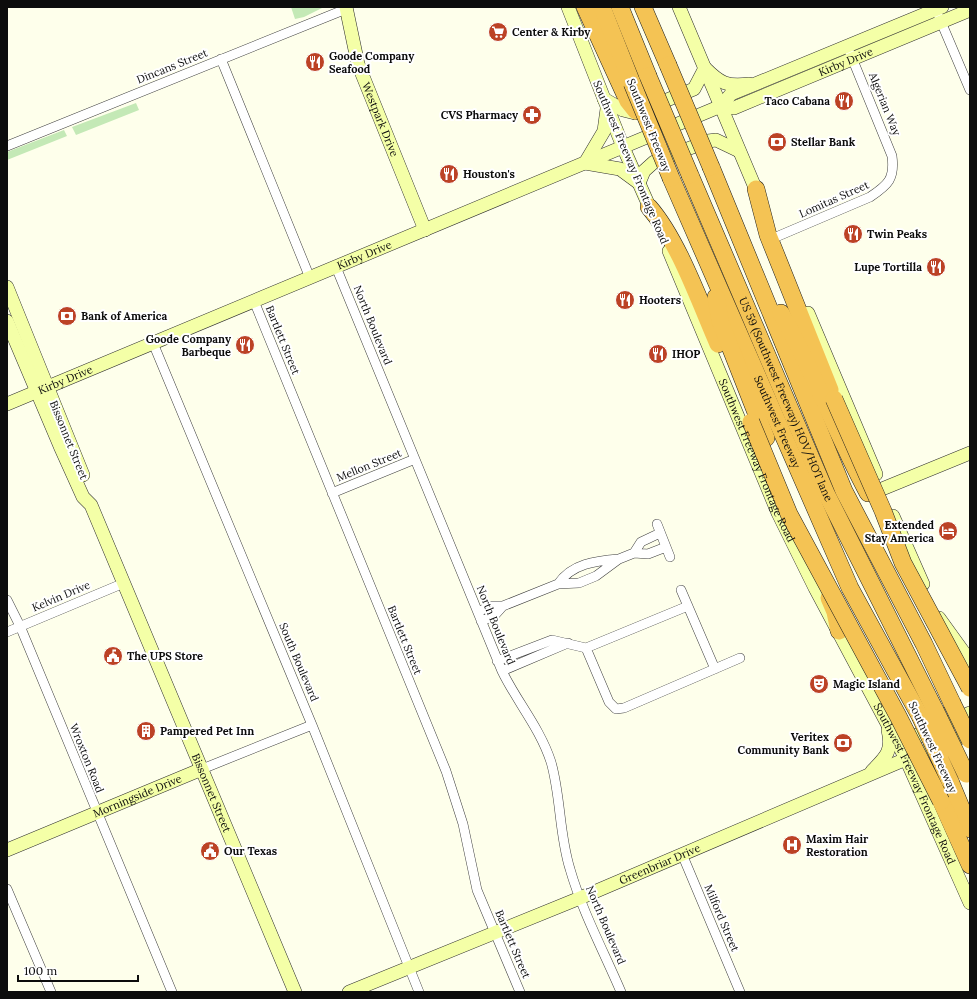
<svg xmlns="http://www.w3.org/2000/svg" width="977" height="999" viewBox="0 0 977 999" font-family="Lora,serif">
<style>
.green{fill:#c4e9b6}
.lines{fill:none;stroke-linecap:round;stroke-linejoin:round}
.street-casing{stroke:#3f3f3f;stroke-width:10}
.secondary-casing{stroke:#2e2e2e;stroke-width:14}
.highway-casing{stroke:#1d1d1d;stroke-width:18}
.street{stroke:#fff;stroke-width:9}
.secondary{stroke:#f4ffa7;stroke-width:13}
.highway{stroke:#f4c354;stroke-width:17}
.highway-bridge-casing{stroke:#1d1d1d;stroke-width:18;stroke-linecap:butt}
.highway-bridge{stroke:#f4c354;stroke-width:17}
.labels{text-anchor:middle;stroke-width:4;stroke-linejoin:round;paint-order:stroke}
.poi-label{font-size:11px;font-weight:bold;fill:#0c0c0c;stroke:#fff;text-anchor:start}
.street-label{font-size:11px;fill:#0c0c0c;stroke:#fff}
</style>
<rect width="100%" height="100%" fill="#feffeb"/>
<path class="green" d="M291 7H324L304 17 295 19Z
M136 103 139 110 76 135 72 127Z
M64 130 67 136 7 160V152Z"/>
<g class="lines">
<g class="street-casing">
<path id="street" d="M939 17 970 90
M221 59 310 278
M7 146 346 9
M776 237 870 197C888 185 895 179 892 156L850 53
M336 267 502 671C517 702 540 728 551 762 561 797 559 834 570 869 582 911 604 952 621 992
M254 301 446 771 463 824 477 890 520 992
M153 343 312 725 419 992
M332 493 415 459
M657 524 670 557
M634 553 641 542 660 533
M558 584C572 563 596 561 619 559
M681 590 715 669
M7 600 20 626 172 992
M478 612 490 606H503L558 584 579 583 596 576 619 559 634 553 648 554 666 547
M481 621 494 616 503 606
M7 632 124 583
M586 648 609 702 616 709 624 708 740 658
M497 661 552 640 586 648 688 606
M502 671 568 643
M202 769 312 725
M682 854 740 992
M7 889 51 992"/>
</g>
<g class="secondary-casing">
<g id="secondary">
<path id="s1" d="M346 7 358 64 425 230"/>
<path d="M568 7 623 147 653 215"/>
<path d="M679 7 759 197"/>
<path d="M604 99 623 110 635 113 694 89 705 68C720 83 727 87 749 84"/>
<path id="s2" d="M721 106 734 108 970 10"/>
<path d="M585 163 620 169 639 183 644 171 654 162 708 141 716 140 739 151"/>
<path d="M585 163 604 131 607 109"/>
<path id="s3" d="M669 251 778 513 815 588 906 759 970 903"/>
<path d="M7 287 83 475"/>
<path d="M808 313 876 474"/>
<path id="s4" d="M7 321 60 446 83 497 91 505 295 992"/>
<path id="s5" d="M7 404 721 106 731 94 942 7"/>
<path d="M882 489 970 453"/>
<path d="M893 516 923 584"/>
<path d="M939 618 970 661"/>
<path d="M901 733 919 736 970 713"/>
<path d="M872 771C886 757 893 751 888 730"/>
<path id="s6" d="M7 850 202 769"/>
<path id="s7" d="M349 992 580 898 906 759 970 734"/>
</g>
</g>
<g class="highway-casing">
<g id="highway">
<path d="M585 7 628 101 636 111"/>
<path d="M602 7 632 83"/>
<path d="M620 7 648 76"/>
<path d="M643 7 668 65"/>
<path d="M711 167 844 491 924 644 952 703"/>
<path id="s8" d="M690 175 826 493 935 710"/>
<path id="s9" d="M671 178 850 588 920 716"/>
<path d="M756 189 768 235 830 390"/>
<path d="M649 207C678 240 700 303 718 344"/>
<path d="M716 297 720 321 766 438"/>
<path d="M781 313C814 371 836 434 868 493"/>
<path d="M829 598 835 612 839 631"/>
<path d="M950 781 970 829"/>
<path d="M941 801 970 865"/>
</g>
</g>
<use href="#street" class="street"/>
<use href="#secondary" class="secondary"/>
<use href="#highway" class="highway"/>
<g class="highway-bridge-casing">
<path id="highway-bridge" d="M668 65 711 167
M648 76 690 175
M632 83 671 178
M834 399 883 511 903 563 970 688
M751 422 789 514 898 716 941 801
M952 703 970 740
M935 710 966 774
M920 716 950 781"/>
</g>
<use href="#highway-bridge" class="highway-bridge"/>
</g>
<defs>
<g id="supermarket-disc" transform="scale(1)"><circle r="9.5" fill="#bc4225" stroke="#fff"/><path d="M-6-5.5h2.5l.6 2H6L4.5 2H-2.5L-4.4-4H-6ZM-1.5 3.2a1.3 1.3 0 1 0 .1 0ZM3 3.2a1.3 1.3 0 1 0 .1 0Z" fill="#fff"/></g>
<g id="restaurant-disc" transform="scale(1)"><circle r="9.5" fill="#bc4225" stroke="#fff"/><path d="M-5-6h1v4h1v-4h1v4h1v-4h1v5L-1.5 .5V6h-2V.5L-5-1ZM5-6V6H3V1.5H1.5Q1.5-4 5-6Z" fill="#fff"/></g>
<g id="pharmacy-disc" transform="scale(1)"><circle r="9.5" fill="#bc4225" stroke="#fff"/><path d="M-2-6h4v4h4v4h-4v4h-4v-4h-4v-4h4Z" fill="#fff"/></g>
<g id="bank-disc" transform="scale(1)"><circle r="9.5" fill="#bc4225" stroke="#fff"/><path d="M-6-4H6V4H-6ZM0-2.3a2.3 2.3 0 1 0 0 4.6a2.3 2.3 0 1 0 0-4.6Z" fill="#fff"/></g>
<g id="hotel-disc" transform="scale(1)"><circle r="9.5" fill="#bc4225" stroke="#fff"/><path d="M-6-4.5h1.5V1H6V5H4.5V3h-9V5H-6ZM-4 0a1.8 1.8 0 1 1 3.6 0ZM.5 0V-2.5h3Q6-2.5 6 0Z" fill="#fff"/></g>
<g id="civic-disc" transform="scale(1)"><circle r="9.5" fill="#bc4225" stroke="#fff"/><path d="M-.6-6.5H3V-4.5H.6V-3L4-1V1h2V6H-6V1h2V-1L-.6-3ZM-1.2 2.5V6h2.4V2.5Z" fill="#fff"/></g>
<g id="theatre-disc" transform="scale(1)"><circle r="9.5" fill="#bc4225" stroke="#fff"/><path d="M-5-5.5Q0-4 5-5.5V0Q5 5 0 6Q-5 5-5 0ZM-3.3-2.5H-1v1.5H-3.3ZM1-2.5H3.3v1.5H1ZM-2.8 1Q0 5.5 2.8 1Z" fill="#fff"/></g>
<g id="building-disc" transform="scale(1)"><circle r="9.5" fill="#bc4225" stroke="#fff"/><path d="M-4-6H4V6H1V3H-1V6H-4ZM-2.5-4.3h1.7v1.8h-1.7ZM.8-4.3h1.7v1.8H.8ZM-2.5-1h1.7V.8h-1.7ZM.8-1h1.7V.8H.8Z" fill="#fff"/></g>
<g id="hospital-disc" transform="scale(1)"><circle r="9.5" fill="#bc4225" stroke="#fff"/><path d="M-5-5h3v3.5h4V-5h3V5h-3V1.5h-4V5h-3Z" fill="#fff"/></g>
</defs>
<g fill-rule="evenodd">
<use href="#supermarket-disc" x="498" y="32"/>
<use href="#restaurant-disc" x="315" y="62"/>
<use href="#restaurant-disc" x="844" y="101"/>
<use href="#pharmacy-disc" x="532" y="115"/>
<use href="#bank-disc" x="777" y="142"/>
<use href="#restaurant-disc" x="449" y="174"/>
<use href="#restaurant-disc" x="853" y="234"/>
<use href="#restaurant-disc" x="936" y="267"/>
<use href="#restaurant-disc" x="625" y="300"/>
<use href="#bank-disc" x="67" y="316"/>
<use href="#restaurant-disc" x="245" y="345"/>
<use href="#restaurant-disc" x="658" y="354"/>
<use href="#hotel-disc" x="948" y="531"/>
<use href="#civic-disc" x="113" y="656"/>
<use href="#theatre-disc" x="819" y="684"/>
<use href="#building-disc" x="146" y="731"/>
<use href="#bank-disc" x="843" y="743"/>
<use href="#hospital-disc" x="792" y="845"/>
<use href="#civic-disc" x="210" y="851"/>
</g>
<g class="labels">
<g class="poi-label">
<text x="512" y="36">Center &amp; Kirby</text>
<text x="329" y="60">Goode Company<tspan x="329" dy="13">Seafood</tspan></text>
<text x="830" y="105" text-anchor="end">Taco Cabana</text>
<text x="518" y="119" text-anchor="end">CVS Pharmacy</text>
<text x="791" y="146">Stellar Bank</text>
<text x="463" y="178">Houston's</text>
<text x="867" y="238">Twin Peaks</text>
<text x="922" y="271" text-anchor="end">Lupe Tortilla</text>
<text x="639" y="304">Hooters</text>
<text x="81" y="320">Bank of America</text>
<text x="231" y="343" text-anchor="end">Goode Company<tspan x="231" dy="13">Barbeque</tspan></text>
<text x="672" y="358">IHOP</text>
<text x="934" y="529" text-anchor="end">Extended<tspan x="934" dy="13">Stay America</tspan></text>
<text x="127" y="660">The UPS Store</text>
<text x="833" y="688">Magic Island</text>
<text x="160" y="735">Pampered Pet Inn</text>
<text x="829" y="741" text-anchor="end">Veritex<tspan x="829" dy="13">Community Bank</tspan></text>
<text x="806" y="843">Maxim Hair<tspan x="806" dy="13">Restoration</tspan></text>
<text x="224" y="855">Our Texas</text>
</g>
<g class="street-label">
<text dy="4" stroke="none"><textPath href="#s2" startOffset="134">Kirby Drive</textPath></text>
<text transform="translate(172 66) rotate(-22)" y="4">Dincans Street</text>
<text transform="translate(885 104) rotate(68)" y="4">Algerian Way</text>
<text dy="4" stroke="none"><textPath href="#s1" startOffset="118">Westpark Drive</textPath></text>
<text transform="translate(649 125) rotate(68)" y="4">Southwest Freeway</text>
<text transform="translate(631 162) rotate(67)" y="4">Southwest Freeway Frontage Road</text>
<text transform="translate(834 199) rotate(-24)" y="4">Lomitas Street</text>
<text dy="4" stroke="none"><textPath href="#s5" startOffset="387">Kirby Drive</textPath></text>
<text transform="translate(373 325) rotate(68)" y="4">North Boulevard</text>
<text transform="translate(283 340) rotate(68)" y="4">Bartlett Street</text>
<text dy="4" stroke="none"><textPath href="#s5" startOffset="63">Kirby Drive</textPath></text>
<text dy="4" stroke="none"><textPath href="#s8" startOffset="244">US 59 (Southwest Freeway) HOV/HOT lane</textPath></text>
<text dy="4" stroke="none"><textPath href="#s9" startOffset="266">Southwest Freeway</textPath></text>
<text transform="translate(69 440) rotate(68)" y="4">Bissonnet Street</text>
<text dy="4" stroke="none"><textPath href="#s3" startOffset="227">Southwest Freeway Frontage Road</textPath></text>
<text transform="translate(369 465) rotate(-22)" y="4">Mellon Street</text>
<text transform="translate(61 596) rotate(-23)" y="4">Kelvin Drive</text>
<text transform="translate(496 625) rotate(68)" y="4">North Boulevard</text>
<text transform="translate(405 640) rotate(68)" y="4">Bartlett Street</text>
<text transform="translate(299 662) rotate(67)" y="4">South Boulevard</text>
<text transform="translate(933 747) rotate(65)" y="4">Southwest Freeway</text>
<text transform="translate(87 758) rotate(68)" y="4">Wroxton Road</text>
<text dy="4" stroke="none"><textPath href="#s3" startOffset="587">Southwest Freeway Frontage Road</textPath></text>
<text dy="4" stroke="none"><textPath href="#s4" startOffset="515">Bissonnet Street</textPath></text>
<text dy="4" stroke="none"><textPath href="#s6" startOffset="141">Morningside Drive</textPath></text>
<text dy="4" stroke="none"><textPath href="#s7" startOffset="336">Greenbriar Drive</textPath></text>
<text transform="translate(722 918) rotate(67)" y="4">Milford Street</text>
<text transform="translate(606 925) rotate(67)" y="4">North Boulevard</text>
<text transform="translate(513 944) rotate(67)" y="4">Bartlett Street</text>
</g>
</g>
<rect width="977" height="999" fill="none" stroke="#0c0c0c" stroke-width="16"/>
<path d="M18 975v6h120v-6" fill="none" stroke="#0c0c0c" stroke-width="2"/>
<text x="24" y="975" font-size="12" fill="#0c0c0c" stroke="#ffffff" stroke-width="3" paint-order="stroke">100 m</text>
</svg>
